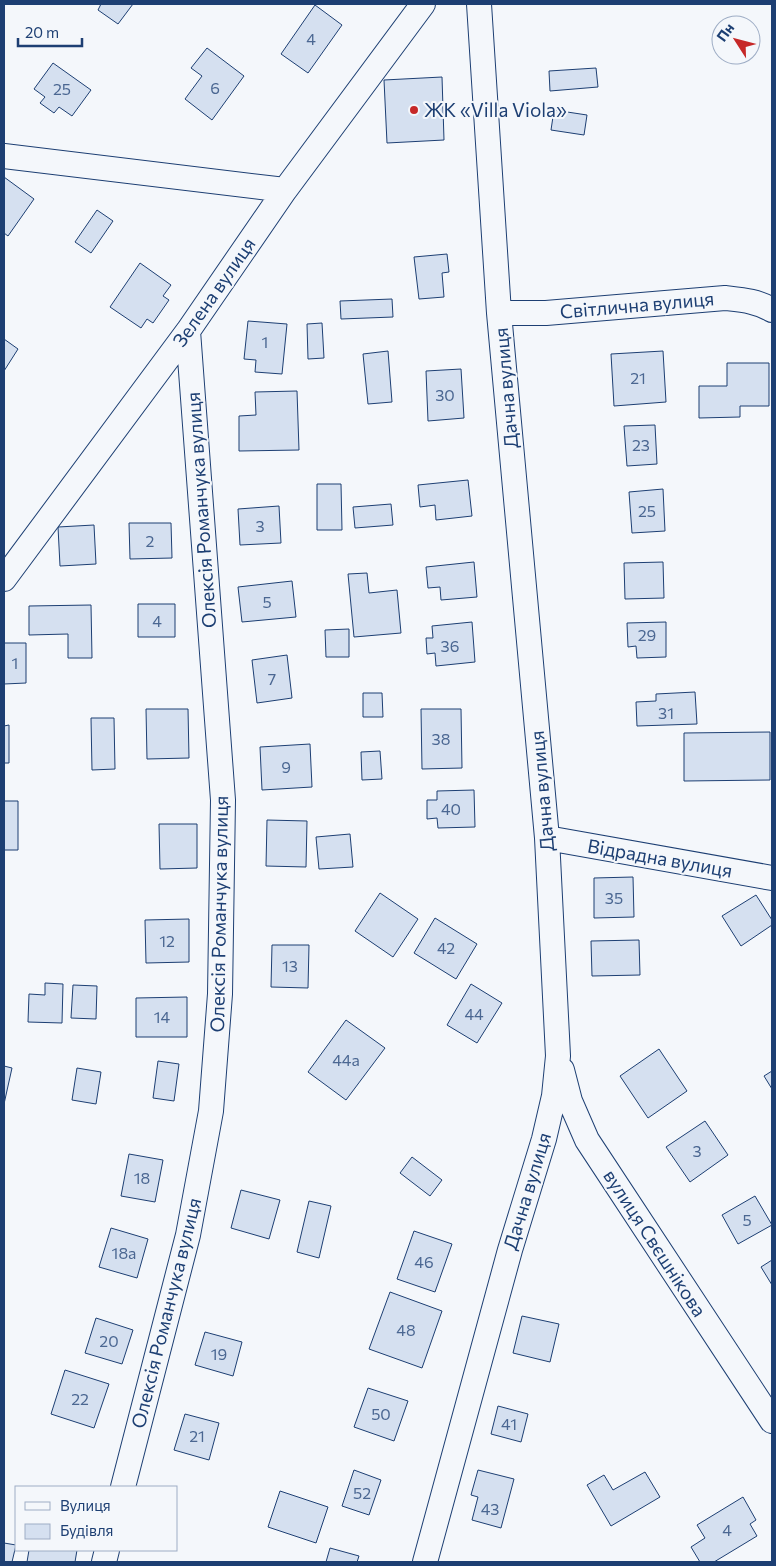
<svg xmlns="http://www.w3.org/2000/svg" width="776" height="1566" viewBox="0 0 776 1566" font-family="Commissioner,sans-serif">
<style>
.building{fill:#d5e0f0;stroke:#1d3f73}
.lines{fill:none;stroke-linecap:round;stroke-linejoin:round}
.minor-casing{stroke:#1d3f73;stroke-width:26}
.minor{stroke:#f4f7fb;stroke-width:24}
.poi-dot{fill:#c62828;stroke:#f4f7fb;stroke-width:2}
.labels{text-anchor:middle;stroke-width:4;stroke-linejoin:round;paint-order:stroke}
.number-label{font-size:16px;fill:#4b6792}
.poi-label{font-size:19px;fill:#1d3f73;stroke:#f4f7fb;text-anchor:start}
.street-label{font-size:19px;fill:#1d3f73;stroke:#f4f7fb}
</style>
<rect width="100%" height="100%" fill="#f4f7fb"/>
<path class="building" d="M101 4H133L118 24 98 10Z
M315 5 342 25 308 73 281 54Z
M207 48 244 76 212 120 185 99 202 76 191 68Z
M53 63 91 90 72 116 59 107 54 113 40 103 45 97 34 89Z
M596 68 598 87 550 91 549 71Z
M442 77 444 140 387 143 384 80Z
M554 110 587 115 584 135 551 130Z
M4 177 34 199 8 236 4 233Z
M97 210 113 221 91 253 75 242Z
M447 254 449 272 442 273 444 297 419 299 414 257Z
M140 263 171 285 163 296 169 300 153 323 147 319 141 328 110 307Z
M392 299 393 317 341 319 340 301Z
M248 321 287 324 282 374 255 372 256 360 244 359Z
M322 323 324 358 308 359 307 324Z
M4 339 18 349 4 371Z
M388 351 392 402 368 404 363 354Z
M663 351 666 402 614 406 611 354Z
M727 363H769V406H740V417L699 418V386H727Z
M461 369 464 418 428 421 426 371Z
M297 391 299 450 239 451V416L256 415 255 392Z
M655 425 657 464 627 466 624 426Z
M468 480 472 516 436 520 435 505 420 507 418 485Z
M317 484H341L342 530H317Z
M663 489 665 531 632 533 629 492Z
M391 504 393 525 355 528 353 507Z
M279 506 281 543 240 545 238 509Z
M129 523H171L172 558 130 559Z
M94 525 96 564 60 566 58 527Z
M474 562 477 597 441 600 440 587 428 588 426 567Z
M663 562 664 598 625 599 624 563Z
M367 573 369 593 397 590 401 633 354 637 348 574Z
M292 581 296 617 242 622 238 587Z
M138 604H175V637H138Z
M91 605 92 658H68V634L29 635V606Z
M472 622 475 662 436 666 435 653 427 654 426 638H433L432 626Z
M666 622V657L637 658 636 646 628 647 627 623Z
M349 629V657H326L325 630Z
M4 643H26V683L4 684Z
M287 655 292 698 257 703 252 660Z
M695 692 697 724 637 726 636 702 656 701V694Z
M363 693H382L383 717H363Z
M146 709H188L189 758 147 759Z
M421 709H461L462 768 422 769Z
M91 718H114L115 769 92 770Z
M9 725V763H4V726Z
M770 732V780L684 781V733Z
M310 744 312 787 262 790 260 747Z
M380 751 382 779 362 780 361 752Z
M474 790 475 827 438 828 437 818 427 819V800H437V791Z
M4 801H18V850H4Z
M267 820 307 821 306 867 266 866Z
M159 824H197V868L160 869Z
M350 834 353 867 319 869 316 837Z
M633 877 634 917 594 918V878Z
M380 893 418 919 393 957 355 931Z
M756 895 772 920V925L741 946 722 916Z
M435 918 477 944 456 979 414 953Z
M189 919V962L146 963 145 920Z
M639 940 640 975 592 976 591 941Z
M272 945H309L308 988 271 987Z
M45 983 63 984 62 1023 28 1022 29 994 45 995Z
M471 984 502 1003 477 1043 447 1025Z
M73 985 97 986 96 1019 71 1018Z
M187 997V1037H136V998Z
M346 1020 385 1048 346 1100 308 1072Z
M659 1049 687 1091 648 1118 620 1076Z
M158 1061 179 1064 174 1101 153 1098Z
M4 1066 12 1068 4 1104Z
M77 1068 101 1072 96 1104 72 1100Z
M772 1071V1089L764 1076Z
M705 1121 728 1155 690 1182 666 1147Z
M129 1154 163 1160 155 1202 121 1196Z
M412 1157 442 1180 430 1196 400 1173Z
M241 1190 280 1200 269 1239 231 1228Z
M755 1196 772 1225 738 1244 722 1215Z
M309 1201 331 1206 319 1258 297 1252Z
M111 1228 148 1239 137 1278 99 1267Z
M414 1231 452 1244 435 1292 397 1279Z
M772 1260V1285L761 1267Z
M390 1292 442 1311 422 1368 369 1349Z
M522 1316 559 1324 550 1362 513 1353Z
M96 1318 133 1330 122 1364 85 1353Z
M205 1332 242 1342 233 1376 195 1365Z
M65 1370 109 1384 94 1428 51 1414Z
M368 1388 408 1401 394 1441 354 1427Z
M498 1406 528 1414 521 1442 491 1434Z
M185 1414 219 1423 209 1460 174 1450Z
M354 1470 381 1480 369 1515 342 1506Z
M478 1470 514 1479 501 1528 472 1520 478 1497 471 1495Z
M645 1472 660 1497 611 1526 587 1485 604 1475 613 1490Z
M280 1491 328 1507 316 1543 268 1527Z
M743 1497 756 1520 750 1524 757 1536 714 1562H700L691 1547 705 1538 697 1525Z
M4 1543 16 1545 12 1562H4Z
M330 1548 359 1556 357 1562H326Z
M29 1550H77L75 1562H27Z"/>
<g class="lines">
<g class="minor-casing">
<path id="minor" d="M4 156 285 190
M499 313H546L725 298C743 300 757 301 772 310
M4 579 188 331 285 190 423 4
M547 838 772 878
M562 1070 570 1101 587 1140 772 1421
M123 1487 188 1235 211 1111 220 994 223 800 188 331
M104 1562 107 1550
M425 1562 510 1250 544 1139 554 1096 558 1056 547 838 499 313 479 4"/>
</g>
<use href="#minor" class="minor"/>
</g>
<circle class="poi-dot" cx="414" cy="110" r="5"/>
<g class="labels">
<g class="number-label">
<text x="311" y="45">4</text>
<text x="215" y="94">6</text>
<text x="62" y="95">25</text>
<text x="265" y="348">1</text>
<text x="638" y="384">21</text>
<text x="445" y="401">30</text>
<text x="641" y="451">23</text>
<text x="647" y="517">25</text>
<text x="260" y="532">3</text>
<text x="150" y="547">2</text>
<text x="267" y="608">5</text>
<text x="157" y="627">4</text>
<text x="647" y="641">29</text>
<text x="450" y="652">36</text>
<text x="15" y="669">1</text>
<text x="272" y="685">7</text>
<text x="666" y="719">31</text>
<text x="441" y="745">38</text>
<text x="286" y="773">9</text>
<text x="451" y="815">40</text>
<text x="614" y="904">35</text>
<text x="167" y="947">12</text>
<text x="446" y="954">42</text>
<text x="290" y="972">13</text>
<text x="474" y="1020">44</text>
<text x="162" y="1023">14</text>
<text x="346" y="1066">44а</text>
<text x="697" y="1157">3</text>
<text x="142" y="1184">18</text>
<text x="747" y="1226">5</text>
<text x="124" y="1259">18а</text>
<text x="424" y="1268">46</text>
<text x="406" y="1336">48</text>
<text x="109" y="1347">20</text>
<text x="219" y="1360">19</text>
<text x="80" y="1405">22</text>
<text x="381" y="1420">50</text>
<text x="509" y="1430">41</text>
<text x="197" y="1442">21</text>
<text x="362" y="1499">52</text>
<text x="490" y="1515">43</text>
<text x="727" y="1536">4</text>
</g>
<g class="poi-label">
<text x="424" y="117">ЖК «Villa Viola»</text>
</g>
<g class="street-label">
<text transform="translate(214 292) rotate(-55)" y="7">Зелена вулиця</text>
<text transform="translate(637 305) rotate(-5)" y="7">Світлична вулиця</text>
<text transform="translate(506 388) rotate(-95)" y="7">Дачна вулиця</text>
<text transform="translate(201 510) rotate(-94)" y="7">Олексія Романчука вулиця</text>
<text transform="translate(542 791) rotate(-95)" y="7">Дачна вулиця</text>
<text transform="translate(660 858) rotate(10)" y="7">Відрадна вулиця</text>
<text transform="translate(219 914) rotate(-89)" y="7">Олексія Романчука вулиця</text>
<text transform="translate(527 1191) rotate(-73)" y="7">Дачна вулиця</text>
<text transform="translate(655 1243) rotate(57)" y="7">вулиця Свєшнікова</text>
<text transform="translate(166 1313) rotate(-76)" y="7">Олексія Романчука вулиця</text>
</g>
</g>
<rect width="776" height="1566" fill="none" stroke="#1d3f73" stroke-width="10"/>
<rect x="15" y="1486" width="162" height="65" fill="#f4f7fb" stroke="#9eadc5"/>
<rect x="25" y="1502" width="25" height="8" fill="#f4f7fb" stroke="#9eadc5"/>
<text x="60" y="1511" font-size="15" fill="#1d3f73">Вулиця</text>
<rect x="25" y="1524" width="25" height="15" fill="#d5e0f0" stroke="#9eadc5"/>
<text x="60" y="1536" font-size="15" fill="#1d3f73">Будівля</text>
<g transform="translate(736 40) rotate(306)"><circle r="24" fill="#f4f7fb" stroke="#9eadc5"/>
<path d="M0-4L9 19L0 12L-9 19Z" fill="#c62828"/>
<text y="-8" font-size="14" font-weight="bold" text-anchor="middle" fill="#1d3f73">Пн</text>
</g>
<path d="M18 38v8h64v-8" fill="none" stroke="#1d3f73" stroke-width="2.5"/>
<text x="25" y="38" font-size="15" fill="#1d3f73" stroke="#f4f7fb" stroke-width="4" paint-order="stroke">20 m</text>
</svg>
